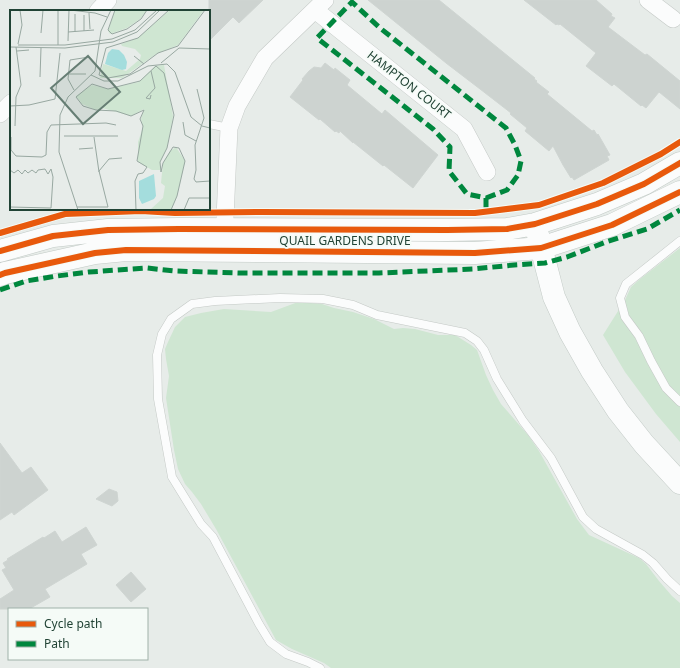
<svg xmlns="http://www.w3.org/2000/svg" width="680" height="668" viewBox="0 0 680 668" font-family="'Noto Sans',sans-serif">
<style>
.green{fill:#cfe6d2}
.building{fill:#cdd3d0;stroke:#cfd5d2}
.lines{fill:none;stroke-linecap:round;stroke-linejoin:round}
.lane-casing{stroke:#c4c9c6;stroke-width:9}
.street-casing{stroke:#c4c9c6;stroke-width:18}
.secondary-casing{stroke:#c2cac6;stroke-width:23}
.lane{stroke:#fbfcfc;stroke-width:8}
.street{stroke:#fbfcfc;stroke-width:17}
.secondary{stroke:#fbfcfc;stroke-width:22}
.quiet{stroke:#00873e;stroke-width:5;stroke-dasharray:10 5;stroke-linecap:butt}
.cycleway-casing{stroke:#f5fbf7;stroke-width:8}
.cycleway{stroke:#e8590c;stroke-width:6}
.labels{text-anchor:middle;stroke-width:3.5;stroke-linejoin:round;paint-order:stroke}
.street-label{font-size:12px;fill:#214335;stroke:#f5fbf7}
.inset-road{fill:none;stroke:#98a8a1;stroke-width:1}
.view{fill:#667e74;fill-opacity:0.15;stroke:#667e74;stroke-width:2}
.inset-edge{fill:none;stroke:#214335;stroke-width:2}
</style>
<rect width="100%" height="100%" fill="#e7ece9"/>
<path class="green" d="M680 248V442L656 414 625 372 603 335 625 300 631 287 640 279Z
M298 302 322 304 334 308 353 312 374 319 394 329 403 328 415 329 438 335H455L471 345 477 350 486 375 493 390 501 404 528 435 539 451 577 519 589 535 639 558 646 564 659 581 672 596 680 603V668H331L324 663 292 649 276 640 216 529 201 504 192 492 185 484 178 469 174 450 166 398 169 376 166 359 165 349 168 342 175 327 185 317 201 313 224 309 271 312Z"/>
<path class="building" d="M209 0H263L239 23 233 17 209 41Z
M368 0H439L535 78 534 79 537 81 536 82 549 92 547 94 592 131 594 130 597 135 598 134 610 155 607 156 609 160 574 180 572 177 571 178 563 165 553 146 549 151 525 131 527 128 510 114 511 113 480 89 446 63Z
M524 0H596L612 14 611 16 615 18 608 27 645 55 647 54 680 81V109L659 92 646 108 642 105 641 106 614 84 612 86 586 66 596 53 560 24 559 25 557 24 556 25Z
M325 63 334 70 335 68 350 80 347 85 382 114 385 110 438 155 413 188 384 165 383 166 353 142V143L340 131 339 133 336 131 335 132 320 119 319 120 290 97 303 80 302 79 309 71 314 67 321 68Z
M0 443 22 473 31 467 48 490 14 515 12 512 0 520Z
M109 489 117 492 118 501 112 506 96 499Z
M86 527 97 545 81 554 87 564 45 589 50 597 29 609H0V599L14 590 2 570 6 568 3 563 8 560 7 559 43 537 44 538 55 531 62 542Z
M131 572 146 589 131 602 116 585Z"/>
<g class="lines">
<g class="lane-casing">
<path id="lane" d="M209 124 229 128
M680 241 626 284 620 298 625 317 639 336 651 361 666 388 680 402
M320 668 308 662 286 654 270 642 259 624 213 537 201 524 172 477 158 399 157 355 162 334 171 319 192 304 215 301 280 298 323 299 353 305 377 315 465 333 477 341 484 350 497 379 523 421 551 458 583 517 596 529 643 555 653 563 667 579 680 591"/>
</g>
<g class="street-casing">
<path id="street" d="M648 0 673 19
M315 10 464 129 487 172
M98 11 108 0
M0 114 11 103
M224 241 229 128 237 106 265 58 325 0"/>
</g>
<g class="secondary-casing">
<path id="secondary" d="M538 235 554 297 570 332 592 371 618 411 644 444 680 483
M0 251 53 236 108 230 179 229 447 230 507 229 535 224 597 204 644 184 680 163
M0 275 5 273 95 253 126 250 475 253 541 248 612 225 680 192"/>
</g>
<use href="#lane" class="lane"/>
<use href="#street" class="street"/>
<use href="#secondary" class="secondary"/>
<path class="quiet" d="M486 198 507 190 518 175 521 161 515 145 506 128 380 28 352 2 317 38 433 129 450 147 449 171 467 194 486 198V211
M0 290 26 281 57 276 89 272 147 268 175 271 238 273H379L473 269 514 265 545 263 567 257 606 242 647 229 680 210"/>
<g class="cycleway-casing">
<path id="cycleway" d="M0 233 65 214 141 211 175 213 262 212 475 213 539 205 603 183 661 154 680 142
M0 251 53 236 108 230 179 229 447 230 507 229 535 224 597 204 644 184 680 163
M0 275 5 273 95 253 126 250 475 253 541 248 612 225 680 192"/>
</g>
<use href="#cycleway" class="cycleway"/>
</g>
<g class="labels">
<g class="street-label">
<text transform="translate(409 85) rotate(38)" y="4">HAMPTON COURT</text>
<text x="345" y="245">QUAIL GARDENS DRIVE</text>
</g>
</g>
<g transform="translate(10 10)">
<rect width="200" height="200" fill="#e7ece9"/>
<path d="M105 0H137L130 9 117 18 100 24 98 21ZM160 0H194L168 35 146 44 112 68H90L93 54 116 61 130 49 131 45 125 39 112 36 111 34 128 28ZM154 55 163 106 157 138 150 152V160H142L128 152V132L133 117 131 109 134 99 121 106 92 98 86 100 72 94 66 86 82 75 98 79 129 72 145 56ZM166 137 175 151 167 186 161 200H127L141 199 153 188 155 176 151 173 153 153 160 141Z" fill="#cfe6d2"/>
<path d="M102 39 109 40 114 45 117 52 116 59 112 60 95 54 98 43ZM144 164 146 186 144 189 132 194 129 188V171Z" fill="#a4dddd"/>
<path class="inset-road" d="M48 0V35M60 0 85 3 97 7M105 0 98 20 102 24 117 19 131 9 137 0M159 0 128 28 96 38 89 65 98 68 120 64 148 43 168 36 195 0M79 3 80 19M65 4V22M74 5V21M58 22 84 20M31 23 33 0M58 31 59 0M8 34 12 15 10 0M8 35H55L102 29 125 20 147 0M0 37 55 38 103 32 127 22 150 0M7 41 19 40M124 46 134 54M151 53 169 38 200 39M141 61 145 78 136 88 140 89 141 85M59 64H76M81 65 94 71H108L138 56 157 54 165 62 181 107 192 116 200 118M30 67 31 38M187 79 194 108 185 135 186 160 184 169 186 172 200 171M64 80 58 69 60 50 79 47M0 96 19 95 45 89 50 43M173 112 175 125 186 131M5 116 6 87 11 75 6 37M54 126H108M1 127V140L6 146 32 147 36 145 37 122 41 115 96 113 106 115M84 127 89 162M69 139 83 138M0 160 4 163 8 160 12 164 15 160 18 163 22 160 26 163 28 160 35 159 38 164 41 159 43 167 41 198 0 197M67 197H98L89 161 99 149 112 148M68 200 49 142 50 105 58 87 85 61 91 21 101 0M126 200 125 171 128 164 133 163 137 157 127 151 133 116 130 109 134 100 121 106 106 101 86 100 73 96 66 87 82 74 98 79 130 71 146 56 154 63 164 105 157 138 150 152 151 162 153 153 163 137 169 138 175 151 167 186 161 200M174 200 179 188H200"/>
<path class="view" d="M78 46 110 82 73 114 41 78Z"/>
<rect width="200" height="200" class="inset-edge"/>
</g>
<rect x="8" y="608" width="140" height="52" fill="#f5fbf7" stroke="#a0b1a9"/>
<rect x="16" y="621" width="20" height="6" fill="#e8590c" stroke="#a0b1a9"/>
<text x="44" y="628" font-size="12" fill="#214335">Cycle path</text>
<rect x="16" y="641" width="20" height="6" fill="#00873e" stroke="#a0b1a9"/>
<text x="44" y="648" font-size="12" fill="#214335">Path</text>
</svg>
